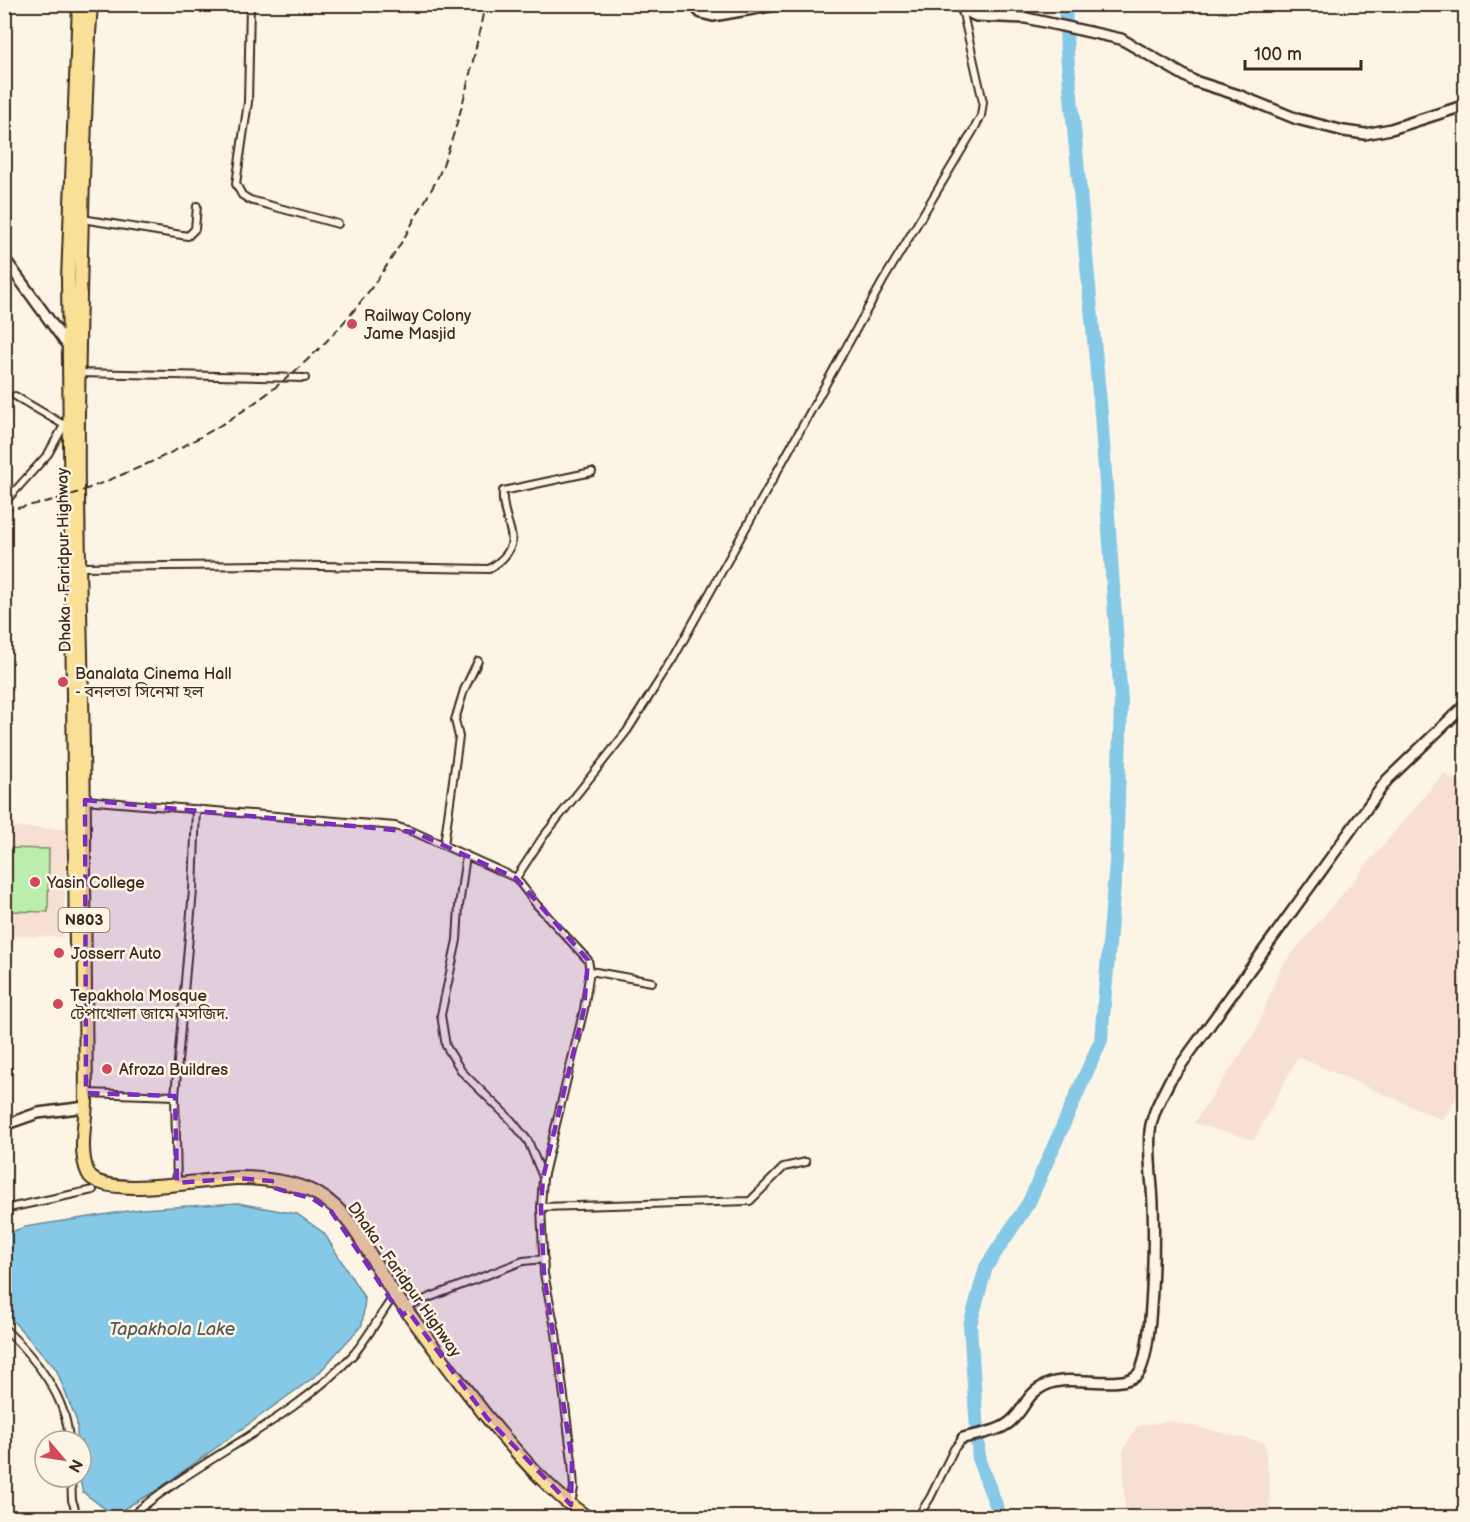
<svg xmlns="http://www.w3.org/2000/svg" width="1470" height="1522" viewBox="0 0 1470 1522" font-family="'Balsamiq Sans','Noto Sans Bengali',sans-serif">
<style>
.built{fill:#f7e0d2}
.green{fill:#bbedad;stroke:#7b8c66;stroke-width:1.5}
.water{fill:#86c9e7;stroke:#688997;stroke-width:1.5}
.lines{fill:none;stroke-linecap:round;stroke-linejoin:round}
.river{stroke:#86c9e7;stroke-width:14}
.street-casing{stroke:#3b2a1e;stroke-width:10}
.secondary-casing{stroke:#3b2a1e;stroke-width:14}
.highway-casing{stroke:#3b2a1e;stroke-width:16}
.street{stroke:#fcf5e5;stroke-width:6}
.secondary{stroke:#fcf5e5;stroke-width:9}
.highway{stroke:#fadf96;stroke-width:12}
.rail{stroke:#3b2a1e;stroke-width:2;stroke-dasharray:9 4.5;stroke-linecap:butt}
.marked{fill:#7b2cbf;fill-opacity:0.2;stroke:#7b2cbf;stroke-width:4.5;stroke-dasharray:12 8;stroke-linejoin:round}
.poi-dot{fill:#d1495b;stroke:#fcf5e5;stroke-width:2}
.labels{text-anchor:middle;stroke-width:5;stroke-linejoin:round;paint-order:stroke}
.shield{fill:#fcf5e5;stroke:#75675a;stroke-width:1.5}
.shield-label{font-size:15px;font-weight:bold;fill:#3b2a1e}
.poi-label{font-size:16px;fill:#3b2a1e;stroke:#fcf5e5;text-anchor:start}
.street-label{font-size:16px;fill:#3b2a1e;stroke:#fcf5e5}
.water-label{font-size:18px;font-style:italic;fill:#525a5a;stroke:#fcf5e5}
</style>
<rect width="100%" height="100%" fill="#fcf5e5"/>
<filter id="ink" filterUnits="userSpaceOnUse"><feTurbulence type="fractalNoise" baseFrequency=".0167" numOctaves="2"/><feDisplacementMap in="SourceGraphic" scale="12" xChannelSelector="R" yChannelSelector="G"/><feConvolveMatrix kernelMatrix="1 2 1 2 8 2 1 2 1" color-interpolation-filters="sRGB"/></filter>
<g filter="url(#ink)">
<path class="built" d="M1443 774 1465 785 1466 1081 1443 1120 1298 1057 1254 1140 1194 1123 1255 1032 1281 967Z
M5 827 67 829 63 937 5 936Z
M1171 1421 1265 1443 1270 1495 1269 1517H1125L1123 1450 1137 1426Z"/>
<path class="green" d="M5 848 49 849 48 912 5 911Z"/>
<path class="water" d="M238 1203 297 1214 324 1233 365 1299 362 1325 317 1375 157 1490 113 1515 83 1492 79 1477H81V1441H77V1422L56 1369 5 1312V1234L25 1227 141 1209Z"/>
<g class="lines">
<path class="river" d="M1001 1518 979 1461 970 1325 986 1267 1029 1202 1101 1040 1116 861 1121 702 1101 414 1067 54 1065 4"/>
<g class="street-casing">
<path id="street" d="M250 4 248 102 236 184 242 195 250 200 338 224
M1001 18 1003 4
M82 219 188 236 195 229 197 206
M78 373 305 378
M15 396 64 425
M4 503 48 454 67 420
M80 567 264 565 489 569C532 542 500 526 503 491L592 472
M84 800 395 826 414 832 516 878 536 904 588 960 590 971 584 1009 543 1178 541 1207 544 1274 556 1333 572 1461 574 1488 571 1504
M444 845 459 737 455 720 464 690 478 661
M466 855 459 906 457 940 441 1015 446 1046 462 1072 511 1120 528 1141 543 1177
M516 878 543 837 627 731 673 659 883 281 973 131 981 116 983 102 962 9
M590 971 652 982
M86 1093 175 1096
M177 1183 175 1096 193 890 196 809
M541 1207 750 1201 784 1167 806 1162
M4 1209 93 1190
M405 1307 523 1261 544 1259
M4 1328C35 1358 67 1396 69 1441
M71 1477 72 1500 78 1518
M129 1518C199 1458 288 1424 352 1356 365 1342 379 1317 391 1300
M917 1518 930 1498 954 1449 963 1438"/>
</g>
<g class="secondary-casing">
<path id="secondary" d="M693 4 701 13 713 16 782 4
M961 4 962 9 976 16 1026 18 1121 39 1194 81 1238 95 1297 119 1344 131 1365 134 1391 129 1466 105
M4 258 68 346 70 347
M4 1125 38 1113 86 1107
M963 1438C978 1434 998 1432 1010 1422 1027 1408 1024 1394 1048 1384 1072 1374 1120 1390 1137 1375 1154 1360 1154 1231 1153 1204 1152 1180 1148 1155 1150 1131 1152 1113 1162 1096 1170 1080L1387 780 1466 704"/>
</g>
<g class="highway-casing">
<path id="highway" d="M91 4C85 87 83 170 81 253 79 333 77 412 78 492 79 621 85 750 84 878 84 952 86 1026 86 1099 86 1122 78 1151 88 1173 100 1201 210 1178 238 1178 264 1178 296 1182 319 1195 354 1215 369 1257 391 1289 425 1336 459 1383 496 1428 524 1461 552 1493 588 1518
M76 944 68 279 79 4"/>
</g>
<use href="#street" class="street"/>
<use href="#secondary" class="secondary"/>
<use href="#highway" class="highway"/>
<path class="rail" d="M4 511C26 506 49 502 71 495 93 487 116 477 138 468 260 414 348 341 413 222 423 203 437 183 444 162 463 111 474 58 485 4"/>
</g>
</g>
<path class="marked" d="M85 800 414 832 516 878 588 960 584 1009 543 1178 541 1207 544 1274 572 1461 571 1505 487 1418 408 1311 403 1315 391 1300 331 1211 313 1199 271 1187 272 1181 237 1178 177 1183 175 1096 86 1093Z"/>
<g class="poi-dot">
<circle cx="352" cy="324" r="6"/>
<circle cx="63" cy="682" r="6"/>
<circle cx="35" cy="882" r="6"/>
<circle cx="59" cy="953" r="6"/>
<circle cx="58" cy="1004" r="6"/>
<circle cx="107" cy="1069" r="6"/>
</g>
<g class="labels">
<rect class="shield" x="58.5" y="908" width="51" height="24" rx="4.5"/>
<g class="shield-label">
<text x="84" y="925">N803</text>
</g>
<g class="poi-label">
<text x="364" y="321">Railway Colony<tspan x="364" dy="18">Jame Masjid</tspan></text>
<text x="75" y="679">Banalata Cinema Hall<tspan x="75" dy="18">- বনলতা সিনেমা হল</tspan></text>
<text x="47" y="888">Yasin College</text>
<text x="71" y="959">Josserr Auto</text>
<text x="70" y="1001">Tepakhola Mosque<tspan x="70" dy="18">টেপাখোলা জামে মসজিদ.</tspan></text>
<text x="119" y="1075">Afroza Buildres</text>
</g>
<g class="street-label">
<text transform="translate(63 560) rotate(-91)" y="6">Dhaka - Faridpur Highway</text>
<text transform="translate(405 1279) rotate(55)" y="6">Dhaka - Faridpur Highway</text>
</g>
<g class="water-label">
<text x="172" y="1335">Tapakhola Lake</text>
</g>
</g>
<rect width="1470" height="1522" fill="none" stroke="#fcf5e5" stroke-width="24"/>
<rect x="12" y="12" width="1446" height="1498" fill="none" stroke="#3b2a1e" stroke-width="2" filter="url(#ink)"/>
<g transform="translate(63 1459) rotate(119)"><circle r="28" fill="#fcf5e5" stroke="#afa495" stroke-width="1.5"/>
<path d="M0-4.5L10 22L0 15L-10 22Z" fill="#d1495b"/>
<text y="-9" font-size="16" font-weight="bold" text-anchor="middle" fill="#3b2a1e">N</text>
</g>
<path d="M1245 60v9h116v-9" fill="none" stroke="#3b2a1e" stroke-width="3"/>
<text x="1254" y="60" font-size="18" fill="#3b2a1e" stroke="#fcf5e5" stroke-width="4.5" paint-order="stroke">100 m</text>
</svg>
